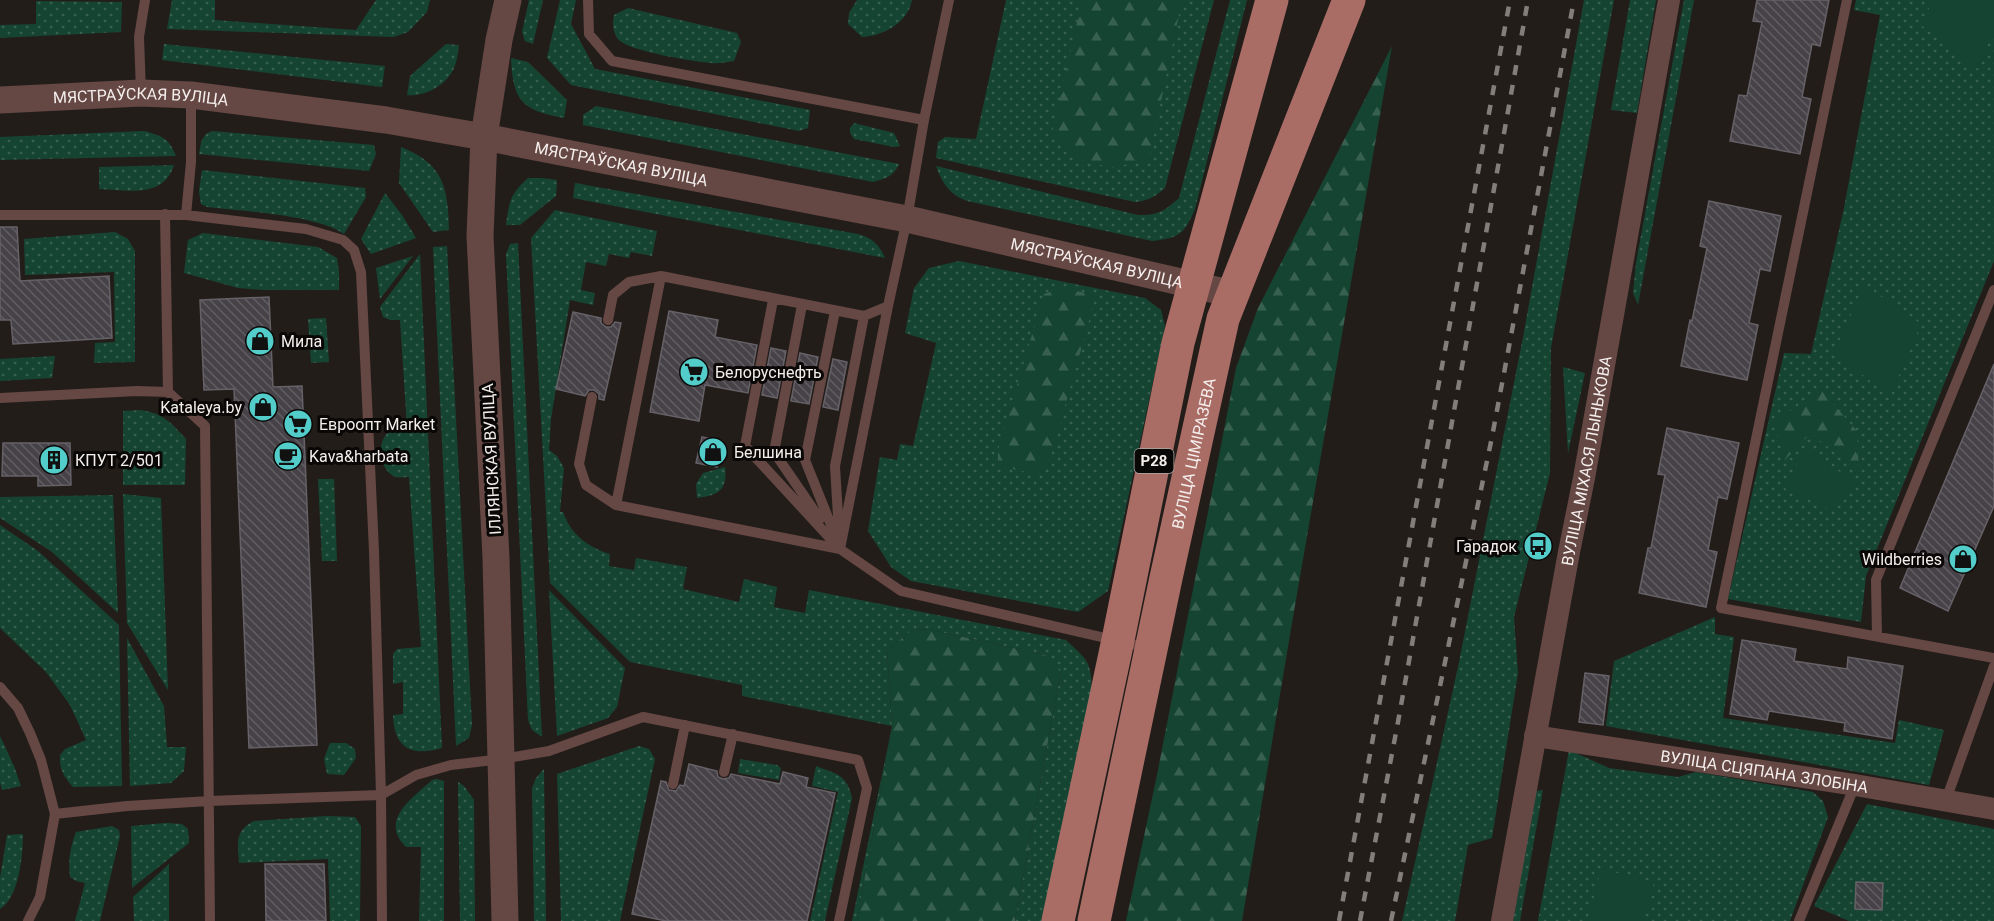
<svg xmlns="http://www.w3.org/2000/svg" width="1994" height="921" viewBox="0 0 1994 921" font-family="Roboto,sans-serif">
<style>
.grass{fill:url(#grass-dots)}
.forest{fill:url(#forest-firs)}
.park{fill:#154532}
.building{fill:url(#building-back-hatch);stroke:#656167;stroke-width:1.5}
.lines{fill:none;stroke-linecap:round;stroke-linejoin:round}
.service{stroke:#654743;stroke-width:10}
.minor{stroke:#654743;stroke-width:22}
.tertiary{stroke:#654743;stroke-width:27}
.primary{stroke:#aa6d66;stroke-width:33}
.rail{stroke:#837e7b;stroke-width:4.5;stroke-dasharray:10 10;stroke-linecap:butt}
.labels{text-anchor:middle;stroke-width:6;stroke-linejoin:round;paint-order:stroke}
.shield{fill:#0a0807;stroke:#aeaaa8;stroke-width:1.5}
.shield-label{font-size:15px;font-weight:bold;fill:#f4efed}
.street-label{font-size:16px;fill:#f4efed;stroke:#0a0807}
.poi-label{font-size:16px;fill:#f4efed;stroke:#0a0807;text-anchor:start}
</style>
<defs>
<pattern id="grass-dots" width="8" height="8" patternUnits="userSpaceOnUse" patternTransform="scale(1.5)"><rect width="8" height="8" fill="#154532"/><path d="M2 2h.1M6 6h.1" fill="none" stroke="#386050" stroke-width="1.8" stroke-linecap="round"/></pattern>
<pattern id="forest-firs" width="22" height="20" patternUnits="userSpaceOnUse" patternTransform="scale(1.5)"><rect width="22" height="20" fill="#154532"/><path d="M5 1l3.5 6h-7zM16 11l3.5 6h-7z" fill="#386050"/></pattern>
<pattern id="building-back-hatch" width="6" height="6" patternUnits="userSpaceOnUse" patternTransform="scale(1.5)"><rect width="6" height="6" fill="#464248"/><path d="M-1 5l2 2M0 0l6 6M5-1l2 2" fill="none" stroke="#615e63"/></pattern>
</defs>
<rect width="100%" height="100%" fill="#231d1a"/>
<path class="grass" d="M172 0H215V20L356 30 376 0H430L427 12 408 32 394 37 167 29Z
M529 0H543L533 44 525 41 522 32Z
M560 0H576L571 24 595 69 810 110 808 128 799 131 571 85 547 58Z
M857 0H912C908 23 883 36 862 37L848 24 849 13Z
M1006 0H1214L1165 188C1156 196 1148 201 1135 202L936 158 938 142 945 137 976 139Z
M1230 0H1247L1195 209C1184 234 1180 238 1152 241L967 201C950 195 942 183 936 166L1138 215C1158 216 1164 211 1179 198Z
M1584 0H1614L1551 348 1550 473 1514 617 1518 673 1492 838 1468 845 1455 921H1402L1458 667 1523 337Z
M1630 0H1656L1637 113 1611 110Z
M1684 0H1694L1638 305 1633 293 1636 263Z
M1856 0H1994V261L1866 576 1861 622 1728 599 1784 353 1811 354 1844 208 1880 15 1854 10Z
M36 1 122 2 121 32 0 38V25L36 24Z
M628 8 737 33 741 42 734 61C726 62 718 64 711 63 691 61 634 52 620 41 613 35 612 24 614 15Z
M164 44 385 66 382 87 162 60Z
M446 44 459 45C458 53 457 61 454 68 447 85 425 97 407 95L410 76Z
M511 58 528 62 567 100 564 118C522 110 513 102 511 58Z
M596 106 899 164C894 176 885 179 873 182L583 125V115Z
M854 123 894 133 900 146 894 147 854 139 850 133V128Z
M145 131C163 137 168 137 176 156L0 160V137Z
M212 131 374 145 376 154 369 171 199 154C201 143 201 135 212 131Z
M401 147C444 164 448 188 449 230L433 232 399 183Z
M174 165C164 199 126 190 99 189V167Z
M202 170 365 188 366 197 344 234C317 215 241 211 207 207L201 204 199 191Z
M528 178H542L557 180 556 196 520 225H506C509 202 510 194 528 178Z
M575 183 858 234C872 238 879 244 885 258L573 198Z
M385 193 402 215 416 238 371 254 361 239Z
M555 210 657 231 652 256 631 252 629 258 609 254 606 266 586 262 581 290 595 293 593 305 570 300 551 419 549 450 557 456 564 468 560 512H563C571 535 588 547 610 554L609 566 634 570 636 558 687 567 683 589 739 602 744 579 777 587 774 607 805 613 809 590 1066 640C1087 660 1091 660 1092 690L1043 921H1015L1061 671 1045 655 931 630 914 629 887 650 892 726 857 921H852L892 726 742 696V685L630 662 550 583 531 238Z
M115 232 128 239 135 251V362L94 363 95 343 115 342 114 272 25 275 24 239Z
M203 233 318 247 337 258 339 272V290H263L238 288 184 273 188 240Z
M518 243 542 737 532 730 528 720 506 254 510 244Z
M447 246 472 725 469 738 456 746 433 247Z
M420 254 442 748C411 757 394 748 393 715L403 714V682L393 684V654L397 649 421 647 409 477C405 477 399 478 395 477 378 469 375 438 393 429 397 427 403 428 407 427L400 320H390L383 317 380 307Z
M413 256 380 299 376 268Z
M959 261 1145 298 1161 310 1165 326 1108 591 1078 612 911 581 891 567 868 531 880 457 897 460 900 444 913 446 936 343 905 333 914 288 929 268Z
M326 318 329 362 311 363 308 319Z
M55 356 52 378 0 381V359Z
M1563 367 1585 373 1568 453Z
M141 410C162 413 172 423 186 439L185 485H123V411Z
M725 467C728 490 718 496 697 498L696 484 703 473Z
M318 479H334L337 561H322Z
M123 494 161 498 168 690 127 623Z
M113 495 118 613 52 552 0 518V497Z
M0 525 38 551 119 625 122 786 73 787C64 777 59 769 60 755L65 749 86 740 70 705 46 672 0 628Z
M549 590 625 668 617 707 608 718 557 736Z
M1715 617V634L1734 637 1723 718 1895 743 1899 720 1944 730 1929 785 1606 726 1614 661Z
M127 638 164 706 167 747H186L184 771 171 783 130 786Z
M0 736 14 766 21 786 2 790 0 783Z
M330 743H346L355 749 356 758 344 775 327 774 324 759Z
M639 746 649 749 655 759 620 921H561L557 774Z
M1569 750 1609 768 1678 777 1696 772 1813 792 1823 801 1828 817 1790 921H1538Z
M740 759 777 765 781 768 779 780 738 773Z
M816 766C836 774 847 774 852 798L825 921H810L838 792 812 786Z
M544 769 546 921H534L532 788 536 778Z
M436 779 444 781V921H419L421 847H406C378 820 414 797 432 780Z
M458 782 464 786 474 800 475 921H460Z
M1543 790 1520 921H1513L1536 791Z
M1867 804 1994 829V921H1849L1814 906Z
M327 816 355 817 361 826 360 921H330L328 859 239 863C238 843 234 831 254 821Z
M166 823 182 824 188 829 189 843 132 888 131 826Z
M112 826 119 830 120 836 100 921H75L85 883 76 881 70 877C68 861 70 848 76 832Z
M23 834C23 855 19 898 0 909V878L7 835Z
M169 864V921H134L133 897Z"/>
<path class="forest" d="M1082 0H1182L1149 159 1111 168 1072 157 1052 133Z
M1392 46 1293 617 1242 921H1126L1157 775 1236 368 1258 308Z
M1063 288 1090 294 1094 303 1051 456 1037 474 998 466V450L1044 294Z
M1821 390 1857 431 1859 473 1811 433 1784 461 1775 421Z
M914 629 931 630 1045 655 1056 660 1061 671 1015 921H857L892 726 887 650Z"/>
<path class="park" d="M1933 0H1994V30L1977 69 1921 25Z
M1864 285 1921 324 1890 396 1834 353Z
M1804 448 1855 482 1834 511 1785 489Z
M1601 869 1654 882 1644 921H1588Z"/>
<path class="building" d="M1757 0H1829L1820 46 1812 44 1802 97 1811 99 1800 154 1730 141 1739 95 1747 96 1762 22 1753 21Z
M1709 201 1781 216 1770 271 1760 269 1749 323 1758 325 1747 380 1681 366 1690 320 1692 321 1707 248 1700 246Z
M0 227H17L20 281 109 276 112 338 13 344 11 320H0Z
M269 297 273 387 302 386 317 745 249 748 234 389 204 390 200 300Z
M669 311 718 320 715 337 757 345 748 393 705 385 699 421 650 412Z
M573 312 601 318V323L606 327H611L615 322 621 323 604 400 599 399V394L594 390H589L585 396 556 389Z
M771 348 786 351 777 398 762 395Z
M800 353 818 357 809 404 791 401Z
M833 359 847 362 838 410 823 407Z
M1994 364V506L1948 611 1900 588Z
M1667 428 1739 443 1727 499 1718 497 1708 550 1717 552 1706 607 1639 593 1648 548H1651L1665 475 1658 474Z
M702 437 722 441 717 467 696 463Z
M3 443H70L71 485 38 486V476H2Z
M1742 640 1796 649 1794 661 1847 669 1848 657 1903 666 1892 739 1844 731 1845 723 1769 711 1767 720 1730 714Z
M1585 673 1609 676 1603 725 1579 722Z
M689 764 717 771 718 777 723 779 729 778 731 774 780 784 783 772 808 778 806 787 835 793 807 921H666L632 914 661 781 666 782 669 790 676 791 680 785 684 786Z
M265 864H324L326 921H266Z
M1856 882 1883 883 1882 910 1855 909Z"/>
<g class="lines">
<path class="service" d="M588 0 589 34 612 61 924 120
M1847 0 1721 608 1994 658
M141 92 139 37 145 0
M165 214 168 392 205 426 210 921
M0 215H186L306 229 343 240 354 250 361 272 374 551 381 795 382 921
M186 215 191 162V95
M773 300 745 446 840 549 901 591 1149 648
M802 305 774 452 820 519
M835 311 805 460 837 540
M608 320 613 295 629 282 661 276 864 316
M592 397 579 464 586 485 616 505 840 549
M0 398 137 391 168 392
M616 505 661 276
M839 533 835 466 864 316 888 306
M840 549 888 306 907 219 924 120 949 0
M1877 636 1876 580 1994 290
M0 687 18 708 30 733 41 760 55 814 40 897 28 921
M724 772 733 734
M673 784 685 725
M1946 800 1994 666
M55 814 127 806 209 801 381 795 416 775 451 765 502 759 549 751 643 717 858 760 867 788 839 921
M1799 921 1855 785"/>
<g class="minor">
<path id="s1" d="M1535 736 1855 785 1994 809"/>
<path id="s2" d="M1502 921 1569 552 1584 478 1669 0"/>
</g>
<g class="tertiary">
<path id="s3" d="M0 100 141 93 191 95 386 120 484 137 907 219 1233 294"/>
<path d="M505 921 496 558 480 236 484 137 499 40 508 0"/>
</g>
<g class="primary">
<path d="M1058 921 1118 640 1178 343 1272 0"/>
<path id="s4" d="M1094 921 1166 578 1223 319 1349 0"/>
</g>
<path class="rail" d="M1339 921 1510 0
M1360 921 1398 722 1528 0
M1391 921 1492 437 1574 0"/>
</g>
<defs>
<g id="shop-disc" transform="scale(1.5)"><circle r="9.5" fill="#53cdca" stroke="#0a0807"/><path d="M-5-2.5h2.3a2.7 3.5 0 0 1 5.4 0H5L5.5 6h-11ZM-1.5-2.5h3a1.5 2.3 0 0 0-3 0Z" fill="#111"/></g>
<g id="supermarket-disc" transform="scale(1.5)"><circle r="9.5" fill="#53cdca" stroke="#0a0807"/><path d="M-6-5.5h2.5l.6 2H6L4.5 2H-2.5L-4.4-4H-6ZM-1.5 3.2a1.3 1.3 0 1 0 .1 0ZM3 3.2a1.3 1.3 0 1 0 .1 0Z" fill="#111"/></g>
<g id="cafe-disc" transform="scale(1.5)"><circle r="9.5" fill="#53cdca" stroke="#0a0807"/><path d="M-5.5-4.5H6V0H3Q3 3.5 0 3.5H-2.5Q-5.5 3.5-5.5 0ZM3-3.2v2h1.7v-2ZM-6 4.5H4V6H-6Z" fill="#111"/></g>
<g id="building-disc" transform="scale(1.5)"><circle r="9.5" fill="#53cdca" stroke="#0a0807"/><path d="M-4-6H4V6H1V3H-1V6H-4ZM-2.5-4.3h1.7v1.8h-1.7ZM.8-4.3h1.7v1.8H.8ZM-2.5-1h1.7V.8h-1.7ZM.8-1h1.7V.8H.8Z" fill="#111"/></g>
<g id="bus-disc" transform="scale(1.5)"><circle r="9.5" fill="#53cdca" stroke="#0a0807"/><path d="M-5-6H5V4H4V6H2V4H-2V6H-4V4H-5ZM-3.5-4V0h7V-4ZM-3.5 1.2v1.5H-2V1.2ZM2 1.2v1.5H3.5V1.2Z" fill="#111"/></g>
</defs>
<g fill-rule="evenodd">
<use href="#shop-disc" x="260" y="341"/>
<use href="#supermarket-disc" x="694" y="372"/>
<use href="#shop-disc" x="263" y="407"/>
<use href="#supermarket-disc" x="298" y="424"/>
<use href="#shop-disc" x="713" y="452"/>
<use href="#cafe-disc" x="288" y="456"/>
<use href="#building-disc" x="54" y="460"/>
<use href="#bus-disc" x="1538" y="546"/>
<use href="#shop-disc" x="1963" y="559"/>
</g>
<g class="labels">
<rect class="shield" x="1134.5" y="449" width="39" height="24" rx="4.5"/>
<g class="shield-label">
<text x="1154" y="466">Р28</text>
</g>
<g class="street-label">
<text dy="6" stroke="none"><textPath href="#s3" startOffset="141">МЯСТРАЎСКАЯ ВУЛІЦА</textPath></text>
<text dy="6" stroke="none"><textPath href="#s3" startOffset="627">МЯСТРАЎСКАЯ ВУЛІЦА</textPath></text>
<text dy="6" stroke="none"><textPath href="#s3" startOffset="1113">МЯСТРАЎСКАЯ ВУЛІЦА</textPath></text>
<text dy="6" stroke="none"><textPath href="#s4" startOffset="478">ВУЛІЦА ЦІМІРАЗЕВА</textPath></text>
<text transform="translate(491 459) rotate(-93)" y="6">ІЛЛЯНСКАЯ ВУЛІЦА</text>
<text dy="6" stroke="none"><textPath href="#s2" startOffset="468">ВУЛІЦА МІХАСЯ ЛЫНЬКОВА</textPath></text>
<text dy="6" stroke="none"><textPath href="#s1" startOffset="232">ВУЛІЦА СЦЯПАНА ЗЛОБІНА</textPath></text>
</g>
<g class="poi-label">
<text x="281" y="347">Мила</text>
<text x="715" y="378">Белоруснефть</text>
<text x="242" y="413" text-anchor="end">Kataleya.by</text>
<text x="319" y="430">Евроопт Market</text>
<text x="734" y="458">Белшина</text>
<text x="309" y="462">Kava&amp;harbata</text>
<text x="75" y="466">КПУТ 2/501</text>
<text x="1517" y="552" text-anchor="end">Гарадок</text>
<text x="1942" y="565" text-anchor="end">Wildberries</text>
</g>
</g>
</svg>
